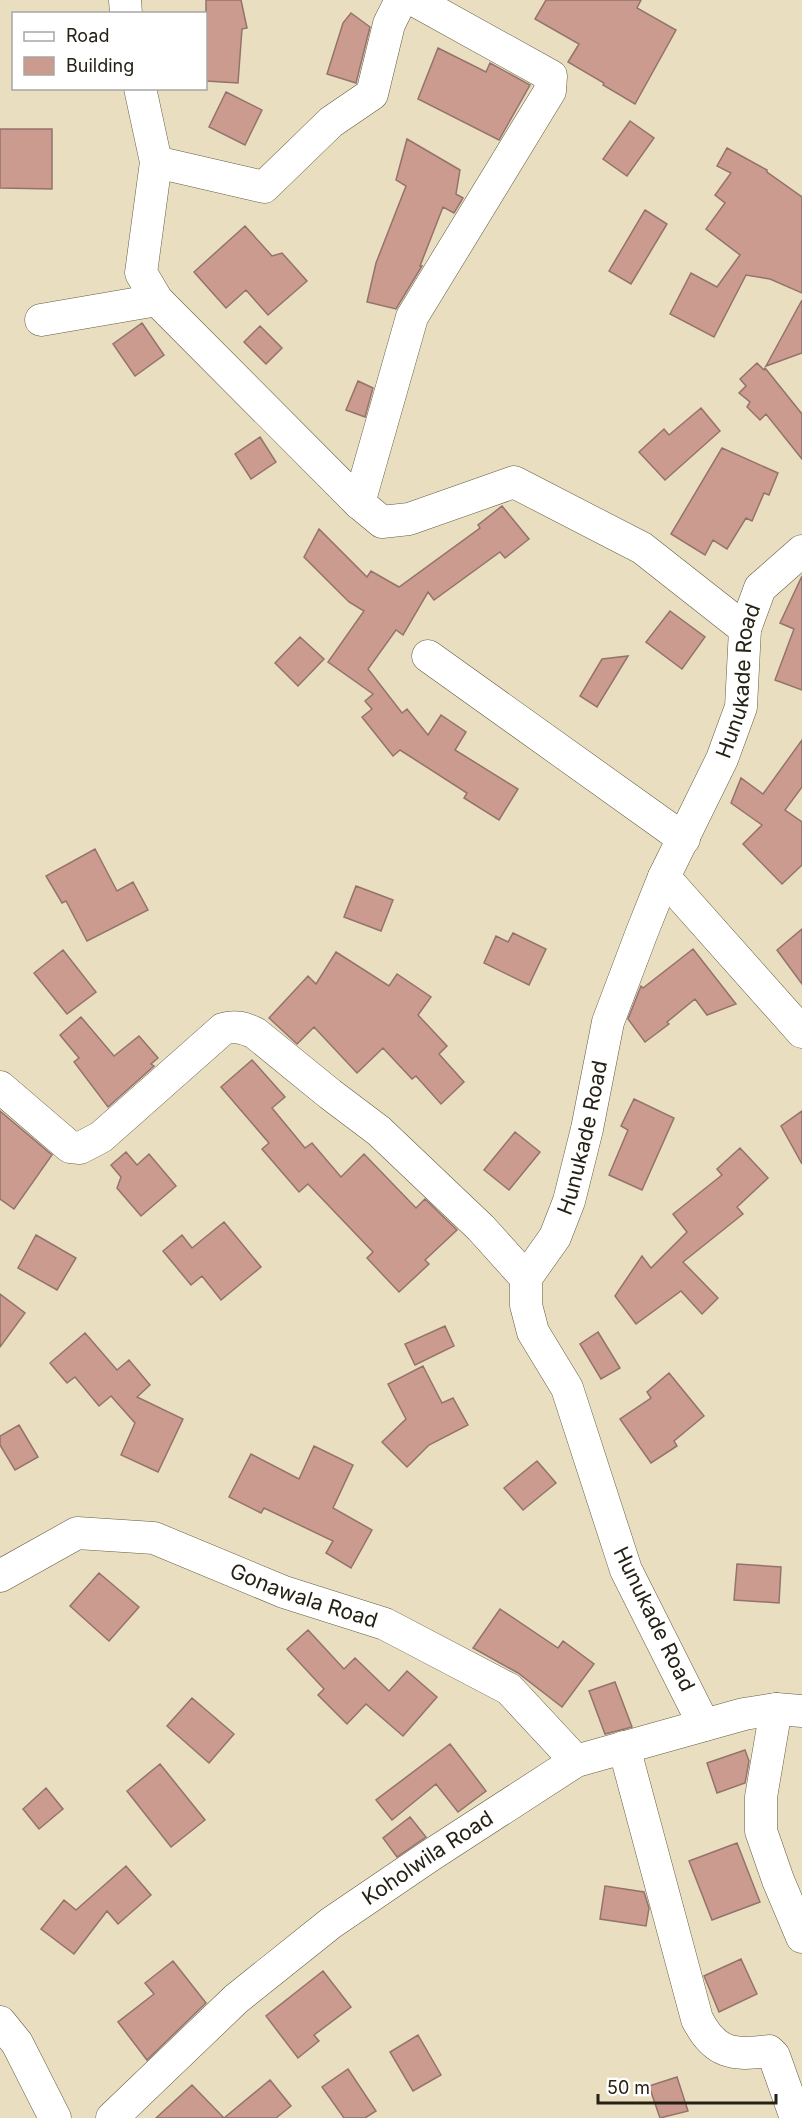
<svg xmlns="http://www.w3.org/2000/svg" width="802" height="2118" viewBox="0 0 802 2118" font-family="Inter,sans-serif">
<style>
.building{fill:#cc9b8f;stroke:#94736c;stroke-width:1.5}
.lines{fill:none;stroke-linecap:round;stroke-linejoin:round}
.minor-casing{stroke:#645b40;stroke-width:33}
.minor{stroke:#fff;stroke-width:32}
.labels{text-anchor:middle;stroke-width:4.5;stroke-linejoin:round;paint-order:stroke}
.street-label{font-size:21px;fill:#252115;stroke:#fff}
</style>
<rect width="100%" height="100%" fill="#e9dfc0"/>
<path class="building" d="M206 0H241L247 28 242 29 238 83 206 81Z
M546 0H641L637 8 676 30 635 104 603 85 604 83 568 62 579 44 535 19Z
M351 13 370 27 356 83 327 74 343 23Z
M438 48 486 72 490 63 530 85 499 140 418 99Z
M226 92 262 110 245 145 209 127Z
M630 121 654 138 627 176 603 159Z
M0 129H52V189L0 188Z
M407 139 460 170 456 194 463 198 454 213 443 207 420 266H422L396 309 367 302 376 263 406 186 396 180Z
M727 148 767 170V172L802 197V293L770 279 746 275 714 337 670 314 691 273 717 287 740 255 706 229 725 203 715 195 731 173 717 166Z
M645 210 667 224 631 284 609 271Z
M245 226 272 256 282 253 307 281 268 315 246 290 226 308 194 272Z
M802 300V353L766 366Z
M142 323 164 355 135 376 113 344Z
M260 326 282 348 266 364 244 342Z
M757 363 764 370 765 368 802 414V459L766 414 760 420 747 407 750 402 739 393 746 386 740 379Z
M358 381 373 388 365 417 346 410Z
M701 408 720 431 665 480 639 452 664 429 669 435Z
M260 437 276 462 251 479 235 454Z
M722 448 778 473 769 495 764 493 752 521 746 518 727 549 713 540 705 555 671 534Z
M502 506 529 539 505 558 500 552 434 600 428 592 403 635 396 630 368 669 402 713 407 709 428 735 441 715 466 732 455 750 518 789 499 820 464 798 467 793 400 750 393 756 362 717 372 709 365 701 373 694 328 662 364 611 349 602 304 557 319 529 367 577 371 571 399 587 480 528 478 525Z
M802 576V690L775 680 794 629 780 623Z
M670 611 705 637 682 669 646 642Z
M300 637 324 659 298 686 275 663Z
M628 656 597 707 580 696 602 659Z
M802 740V787L785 810 802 822V865L782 884 743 844 762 825 731 803 741 778 763 794Z
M95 849 117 891 133 882 148 910 87 941 66 901 62 903 46 876Z
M356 886 393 900 381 931 344 917Z
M802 929V984L777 950Z
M513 933 546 949 529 985 484 963 496 936 508 942Z
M693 949 736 1004 707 1015 695 999 667 1022 669 1024 645 1042 628 1019 641 986 643 988Z
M63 950 96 992 67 1014 34 973Z
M336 952 389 986 397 974 431 997 418 1015 447 1046 439 1054 464 1082 441 1104 416 1076 412 1079 383 1048 357 1073 314 1027 297 1044 269 1018 308 976 316 984Z
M81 1017 114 1056 139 1036 158 1058 151 1064 154 1066 108 1107 74 1062 79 1058 60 1035Z
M252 1060 285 1097 272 1108 305 1148 312 1143 341 1177 364 1154 416 1208 425 1199 457 1230 425 1260 429 1264 399 1292 367 1258 373 1252 308 1184 299 1192 262 1149 269 1143 221 1087Z
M634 1099 674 1118 642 1190 609 1175 628 1130 621 1126Z
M0 1111 52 1155 14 1209 0 1199Z
M802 1111V1164L781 1126Z
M515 1132 540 1152 509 1190 484 1170Z
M740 1148 768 1178 737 1207 743 1214 683 1262 718 1298 702 1314 681 1291 636 1324 615 1296 642 1256 651 1268 687 1232 673 1214 722 1175 717 1169Z
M126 1152 137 1165 149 1154 176 1186 141 1216 117 1188 121 1177 111 1165Z
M224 1222 261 1267 221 1300 202 1276 191 1285 163 1251 182 1235 192 1248Z
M36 1235 76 1258 57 1290 18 1268Z
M0 1294 25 1313 0 1347Z
M445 1326 454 1346 415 1365 405 1344Z
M598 1332 620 1368 601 1379 580 1344Z
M85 1333 117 1370 129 1360 150 1385 137 1397 183 1419 158 1472 121 1455 135 1423 111 1396 99 1406 75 1377 67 1383 50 1363Z
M423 1366 442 1403 453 1398 468 1425 429 1445 407 1467 382 1442 406 1419 388 1384Z
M669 1373 704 1416 674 1441 677 1446 651 1463 620 1419 651 1398 647 1392Z
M19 1425 38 1457 15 1470 0 1445V1436Z
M314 1446 353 1465 333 1508 372 1530 351 1568 326 1553 333 1541 264 1508 261 1513 229 1497 251 1454 299 1479Z
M537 1461 556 1483 523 1510 504 1488Z
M737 1564 781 1567 779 1603 734 1600Z
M99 1573 139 1607 109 1641 70 1606Z
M500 1609 558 1648 563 1641 594 1664 562 1707 518 1673 473 1648Z
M308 1630 344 1669 355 1658 389 1691 407 1671 437 1697 403 1736 366 1704 347 1724 318 1695 324 1689 287 1649Z
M615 1682 632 1727 605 1734 589 1691Z
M192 1698 234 1734 209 1763 167 1726Z
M450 1744 486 1791 458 1812 436 1784 392 1820 376 1800Z
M745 1750 749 1761 745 1783 717 1793 707 1763Z
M160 1764 205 1820 171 1847 127 1791Z
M46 1788 63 1809 39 1829 23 1809Z
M410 1817 426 1837 397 1857 383 1838Z
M737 1843 760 1902 712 1920 689 1861Z
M126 1866 151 1895 118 1924 107 1911 74 1954 41 1929 64 1900 76 1910Z
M605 1886 644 1892 649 1908 646 1926 600 1919Z
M741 1959 757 1994 719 2012 704 1976Z
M173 1961 206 2003 147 2060 118 2022 154 1994 145 1983Z
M323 1971 351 2007 314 2035 319 2041 298 2058 266 2016Z
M418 2035 441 2075 413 2091 390 2052Z
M348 2069 376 2111 365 2118H344L322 2087Z
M677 2077 688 2111 660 2118 649 2086Z
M270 2080 291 2106 276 2118H156L192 2085 224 2118Z"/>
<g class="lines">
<g class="minor-casing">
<g id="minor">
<path d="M125 0 126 14"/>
<path d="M140 88 156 162 141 273 157 300 359 503 382 522 409 519 514 482 642 548 745 629"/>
<path d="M156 162 264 187 331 122 372 94 389 24 401 0"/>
<path d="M41 320 157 300"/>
<path d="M359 503 412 317 550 91 551 76 414 0"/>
<path d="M428 656 684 839"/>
<path d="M664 877 802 1032"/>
<path d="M0 1087 70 1147 80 1148 101 1137 223 1029C235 1025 244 1028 255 1033L330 1094 379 1131 481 1228 526 1278"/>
<path id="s1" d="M0 1576 77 1533 154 1538 284 1592 385 1624 509 1689 576 1761"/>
<path d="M776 1709 761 1797V1831L778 1880 802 1937"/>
<path id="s2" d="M704 1725 626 1570 567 1388 533 1332 526 1305V1278L555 1237 569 1201 587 1129 608 1022 642 932 664 877 722 759 741 707 745 629 760 588 802 551"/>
<path d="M624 1747 697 2019C714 2053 732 2056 769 2051L774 2056 796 2118"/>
<path d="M0 2022 17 2043 55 2118"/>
<path id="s3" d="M112 2118 236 1999 331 1923 431 1855 576 1761 744 1714 776 1709 802 1711"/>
</g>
</g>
<use href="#minor" class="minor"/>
</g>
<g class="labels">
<g class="street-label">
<text dy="7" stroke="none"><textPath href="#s2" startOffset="1125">Hunukade Road</textPath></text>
<text dy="7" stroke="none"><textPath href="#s2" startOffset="639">Hunukade Road</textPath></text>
<text dy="7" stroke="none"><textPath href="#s1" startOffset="326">Gonawala Road</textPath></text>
<text transform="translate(654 1619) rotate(64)" y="7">Hunukade Road</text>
<text dy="7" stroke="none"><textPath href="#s3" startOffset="410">Koholwila Road</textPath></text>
</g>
</g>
<rect x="12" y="12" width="195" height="78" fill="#ffffff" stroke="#a8a6a1" stroke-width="1.5"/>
<rect x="24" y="32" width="30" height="9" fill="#ffffff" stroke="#a8a6a1" stroke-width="1.5"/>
<text x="66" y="42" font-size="18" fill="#252115">Road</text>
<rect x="24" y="57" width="30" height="18" fill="#cc9b8f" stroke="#a8a6a1" stroke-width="1.5"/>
<text x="66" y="72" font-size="18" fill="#252115">Building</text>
<path d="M598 2094v9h178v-9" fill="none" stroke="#252115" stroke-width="3"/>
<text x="607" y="2094" font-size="18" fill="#252115" stroke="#ffffff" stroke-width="4.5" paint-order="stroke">50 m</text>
</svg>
